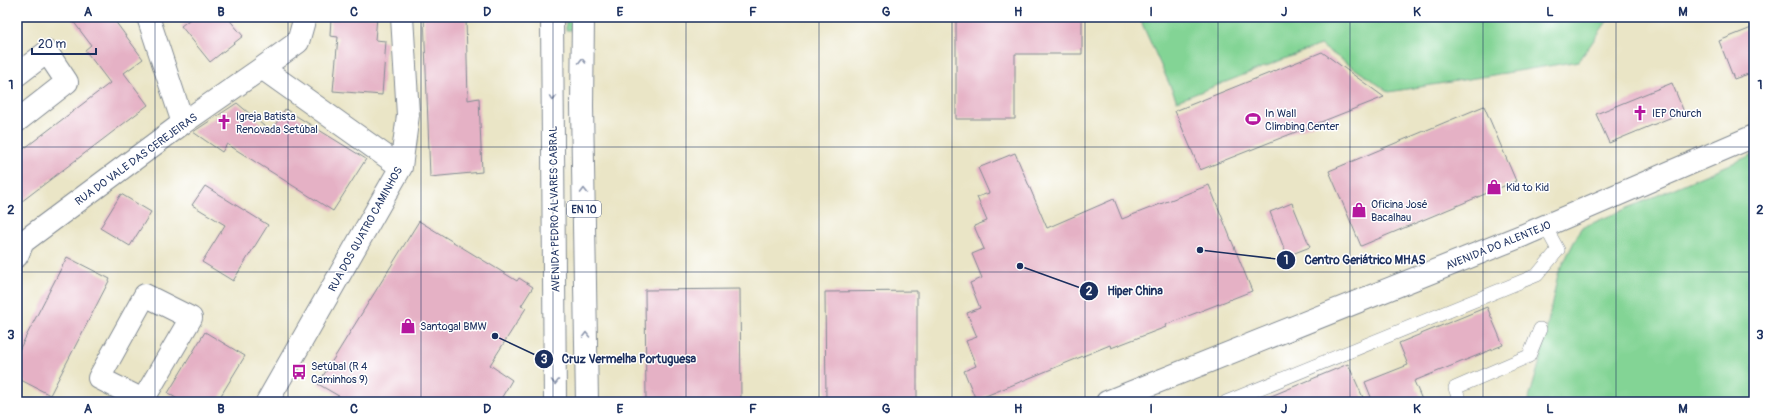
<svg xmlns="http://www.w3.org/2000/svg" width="1771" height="419" viewBox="0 0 1771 419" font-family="Pangolin,sans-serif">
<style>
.green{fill:#83d495;stroke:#4f827a}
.building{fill:#e5b1c5}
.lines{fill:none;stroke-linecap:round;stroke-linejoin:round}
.service-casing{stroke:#828a92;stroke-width:14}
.minor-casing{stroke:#828a92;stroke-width:24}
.secondary-casing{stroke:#828a92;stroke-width:24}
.primary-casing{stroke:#828a92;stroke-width:24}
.service{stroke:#fff;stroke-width:13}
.minor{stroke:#fff;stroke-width:22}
.secondary{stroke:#fff;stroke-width:22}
.primary{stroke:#fff;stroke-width:22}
.oneway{stroke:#8d97ae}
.grid{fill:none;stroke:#1b2f5e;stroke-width:1;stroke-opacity:0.55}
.labels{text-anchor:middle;stroke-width:3;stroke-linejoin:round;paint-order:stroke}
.shield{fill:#fff;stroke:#5f6d8e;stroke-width:1}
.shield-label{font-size:10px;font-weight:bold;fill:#1b2f5e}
.poi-label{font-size:11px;fill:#1b2f5e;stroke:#fff;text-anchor:start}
.street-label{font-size:11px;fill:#1b2f5e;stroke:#fff}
.leader{fill:none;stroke:#1b2f5e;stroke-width:1.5}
.callout-dot{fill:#1b2f5e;stroke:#fff;stroke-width:1.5}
.mark-label{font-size:12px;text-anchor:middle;font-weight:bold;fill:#fff}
.callout-label{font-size:12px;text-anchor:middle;font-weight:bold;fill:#1b2f5e;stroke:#fff;stroke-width:3;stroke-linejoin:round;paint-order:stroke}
.neatline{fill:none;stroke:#1b2f5e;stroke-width:1.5}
.grid-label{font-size:13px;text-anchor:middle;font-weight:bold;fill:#1b2f5e}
</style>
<rect width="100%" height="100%" fill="#fff"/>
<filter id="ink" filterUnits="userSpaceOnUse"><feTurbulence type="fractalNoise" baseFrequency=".025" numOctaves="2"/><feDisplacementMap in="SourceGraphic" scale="8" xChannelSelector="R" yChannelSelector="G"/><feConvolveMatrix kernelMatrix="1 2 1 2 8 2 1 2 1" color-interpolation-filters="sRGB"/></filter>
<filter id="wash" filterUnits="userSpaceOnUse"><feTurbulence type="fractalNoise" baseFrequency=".012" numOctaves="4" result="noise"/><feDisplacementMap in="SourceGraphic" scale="16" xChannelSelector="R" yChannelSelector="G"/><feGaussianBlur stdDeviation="0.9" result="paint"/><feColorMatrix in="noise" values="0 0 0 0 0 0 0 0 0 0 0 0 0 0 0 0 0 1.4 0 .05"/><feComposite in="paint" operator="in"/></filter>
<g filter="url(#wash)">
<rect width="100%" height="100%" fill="#eae5c6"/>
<path class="green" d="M566 17H575L574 30H566Z
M1139 17H1610L1579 61 1389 92 1320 45 1177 101Z
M1754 154V402H1528L1540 361 1558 274 1581 228Z"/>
<g id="blocks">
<path class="building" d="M70 17H112L143 59 124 73 148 105 17 205V154L110 83 85 50 91 45Z
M193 17H227L243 36 210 62 181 26Z
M331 17H377L375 40 386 41 382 95 333 91 338 37 330 36Z
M424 17H466L468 100 479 98 482 172 430 177Z
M956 17H1082V54H1015V119H956Z
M1754 27V72L1734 79 1719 41Z
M1322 52 1384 97 1200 170 1175 111Z
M1672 83 1684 112 1609 143 1596 114Z
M237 103 271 132 285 109 366 159 333 211 227 144 222 152 193 132Z
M1484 106 1516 181 1361 246 1329 171Z
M1015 153 1047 228 1114 199 1122 219 1209 185 1252 291 1165 325 1166 327 1111 348 1110 345 976 400 964 371 976 366 966 341 977 337 967 313 980 308 970 283 982 278 972 254 984 249 974 226 987 221 977 197 989 193 978 168Z
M205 186 268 225 233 281 202 262 225 225 192 205Z
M121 194 151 212 130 246 100 228Z
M1292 203 1310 247 1287 256 1270 212Z
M419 221 517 281 519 278 533 287 521 306 526 308 490 365 512 380 499 402H349L318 384Z
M67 257 110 279 50 395 17 378V354Z
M740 289 741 402H646L645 290Z
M917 291V402H826L825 292Z
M1487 307 1503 345 1414 381 1423 402H1373L1365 382 1408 365 1399 343Z
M205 332 245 356 217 402H182L168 393Z
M1348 364 1365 402H1257Z"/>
</g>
</g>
<g filter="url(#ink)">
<use href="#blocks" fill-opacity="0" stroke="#828a92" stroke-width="1"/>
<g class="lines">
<g class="service-casing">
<path id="service" d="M1226 402 1537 275 1558 250 1545 226
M1460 402 1455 388 1529 356 1540 329"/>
</g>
<g class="minor-casing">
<path id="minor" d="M148 17 183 123
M262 68 298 42 305 17
M17 75 47 52 67 82 17 121
M17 256 23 242 183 123 262 68 401 167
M143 400 191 318 145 295 99 378 143 400 146 402
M267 402 401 167 408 115 402 17"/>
</g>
<g class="secondary-casing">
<path id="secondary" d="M1107 402 1524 235 1754 136"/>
</g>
<g class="primary-casing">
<path id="primary" d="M552 17 555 402
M583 17 582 106 587 402"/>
</g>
<use href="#service" class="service"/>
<use href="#minor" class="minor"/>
<use href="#secondary" class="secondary"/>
<use href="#primary" class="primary"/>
</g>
<defs><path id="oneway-chevron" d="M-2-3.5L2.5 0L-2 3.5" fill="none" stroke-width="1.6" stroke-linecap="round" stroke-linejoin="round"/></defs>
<g class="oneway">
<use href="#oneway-chevron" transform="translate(582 61) rotate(-90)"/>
<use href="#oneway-chevron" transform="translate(553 98) rotate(90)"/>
<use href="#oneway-chevron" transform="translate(584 191) rotate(-91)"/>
<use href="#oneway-chevron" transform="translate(586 335) rotate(-91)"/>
<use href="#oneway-chevron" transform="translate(555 382) rotate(90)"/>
</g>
</g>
<path class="grid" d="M155 17V402M288 17V402M421 17V402M553 17V402M686 17V402M819 17V402M952 17V402M1085 17V402M1218 17V402M1350 17V402M1483 17V402M1616 17V402M17 147H1754M17 272H1754"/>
<defs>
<g id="church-bare" transform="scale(1.2)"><path d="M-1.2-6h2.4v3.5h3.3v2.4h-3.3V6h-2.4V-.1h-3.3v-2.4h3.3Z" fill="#b5179e" stroke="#fff" stroke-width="2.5" paint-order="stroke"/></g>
<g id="stadium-bare" transform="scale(1.2)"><path d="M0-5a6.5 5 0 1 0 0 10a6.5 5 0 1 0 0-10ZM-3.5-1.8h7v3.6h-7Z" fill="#b5179e" stroke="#fff" stroke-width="2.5" paint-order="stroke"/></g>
<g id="shop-bare" transform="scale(1.2)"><path d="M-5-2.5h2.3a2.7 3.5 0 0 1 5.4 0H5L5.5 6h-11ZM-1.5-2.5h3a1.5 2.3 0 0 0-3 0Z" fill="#b5179e" stroke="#fff" stroke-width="2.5" paint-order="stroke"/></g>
<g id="bus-bare" transform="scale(1.2)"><path d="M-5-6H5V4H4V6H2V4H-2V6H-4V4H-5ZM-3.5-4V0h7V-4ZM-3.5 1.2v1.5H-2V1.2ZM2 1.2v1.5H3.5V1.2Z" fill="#b5179e" stroke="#fff" stroke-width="2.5" paint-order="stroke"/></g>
</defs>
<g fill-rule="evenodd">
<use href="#church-bare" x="1640" y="113"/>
<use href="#stadium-bare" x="1253" y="119"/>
<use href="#church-bare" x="224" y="122"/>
<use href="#shop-bare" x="1494" y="187"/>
<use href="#shop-bare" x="1359" y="210"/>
<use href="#shop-bare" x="408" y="326"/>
<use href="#bus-bare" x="299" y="372"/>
</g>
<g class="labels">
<rect class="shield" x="567" y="201" width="34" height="16" rx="3"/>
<g class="shield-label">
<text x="584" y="213">EN 10</text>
</g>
<g class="poi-label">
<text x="1265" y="117">In Wall<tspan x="1265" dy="13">Climbing Center</tspan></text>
<text x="1652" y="117">IEP Church</text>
<text x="236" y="120">Igreja Batista<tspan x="236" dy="13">Renovada Setúbal</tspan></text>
<text x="1506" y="191">Kid to Kid</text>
<text x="1371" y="208">Oficina José<tspan x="1371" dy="13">Bacalhau</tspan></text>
<text x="420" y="330">Santogal BMW</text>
<text x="311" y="370">Setúbal (R 4<tspan x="311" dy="13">Caminhos 9)</tspan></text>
</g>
<g class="street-label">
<text transform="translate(136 159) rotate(-36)" y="4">RUA DO VALE DAS CEREJEIRAS</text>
<text transform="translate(554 209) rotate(-91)" y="4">AVENIDA PEDRO ÁLVARES CABRAL</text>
<text transform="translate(365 229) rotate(-61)" y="4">RUA DOS QUATRO CAMINHOS</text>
<text transform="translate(1498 245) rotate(-22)" y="4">AVENIDA DO ALENTEJO</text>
</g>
</g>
<path class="leader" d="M1200 250L1286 260M1020 266L1089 291M495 336L544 359"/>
<g class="callout-dot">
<circle cx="1200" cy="250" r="4"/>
<circle cx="1020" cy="266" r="4"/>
<circle cx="495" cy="336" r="4"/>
<circle cx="1286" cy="260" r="10"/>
<circle cx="1089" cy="291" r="10"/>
<circle cx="544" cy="359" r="10"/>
</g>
<g class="mark-label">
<text x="1286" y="264">1</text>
<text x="1089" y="295">2</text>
<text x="544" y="363">3</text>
</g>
<g class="callout-label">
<text x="1365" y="264">Centro Geriátrico MHAS</text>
<text x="1135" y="295">Hiper China</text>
<text x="629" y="363">Cruz Vermelha Portuguesa</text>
</g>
<rect width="1771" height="419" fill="none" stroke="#fff" stroke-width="44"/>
<path d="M32 48v6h64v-6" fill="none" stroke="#1b2f5e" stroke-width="2"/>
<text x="38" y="48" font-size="12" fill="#1b2f5e" stroke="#ffffff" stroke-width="3" paint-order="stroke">20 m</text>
<rect x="22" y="22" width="1727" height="375" class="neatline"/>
<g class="grid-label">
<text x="88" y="16">A</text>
<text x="221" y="16">B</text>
<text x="354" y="16">C</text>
<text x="487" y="16">D</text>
<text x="620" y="16">E</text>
<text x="753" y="16">F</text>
<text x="886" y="16">G</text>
<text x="1018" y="16">H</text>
<text x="1151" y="16">I</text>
<text x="1284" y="16">J</text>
<text x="1417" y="16">K</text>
<text x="1550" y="16">L</text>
<text x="1683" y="16">M</text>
<text x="11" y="89">1</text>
<text x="1760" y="89">1</text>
<text x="11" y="214">2</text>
<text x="1760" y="214">2</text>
<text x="11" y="339">3</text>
<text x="1760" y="339">3</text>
<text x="88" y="413">A</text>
<text x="221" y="413">B</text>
<text x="354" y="413">C</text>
<text x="487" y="413">D</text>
<text x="620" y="413">E</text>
<text x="753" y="413">F</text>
<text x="886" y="413">G</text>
<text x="1018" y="413">H</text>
<text x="1151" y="413">I</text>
<text x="1284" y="413">J</text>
<text x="1417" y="413">K</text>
<text x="1550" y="413">L</text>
<text x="1683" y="413">M</text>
</g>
</svg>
